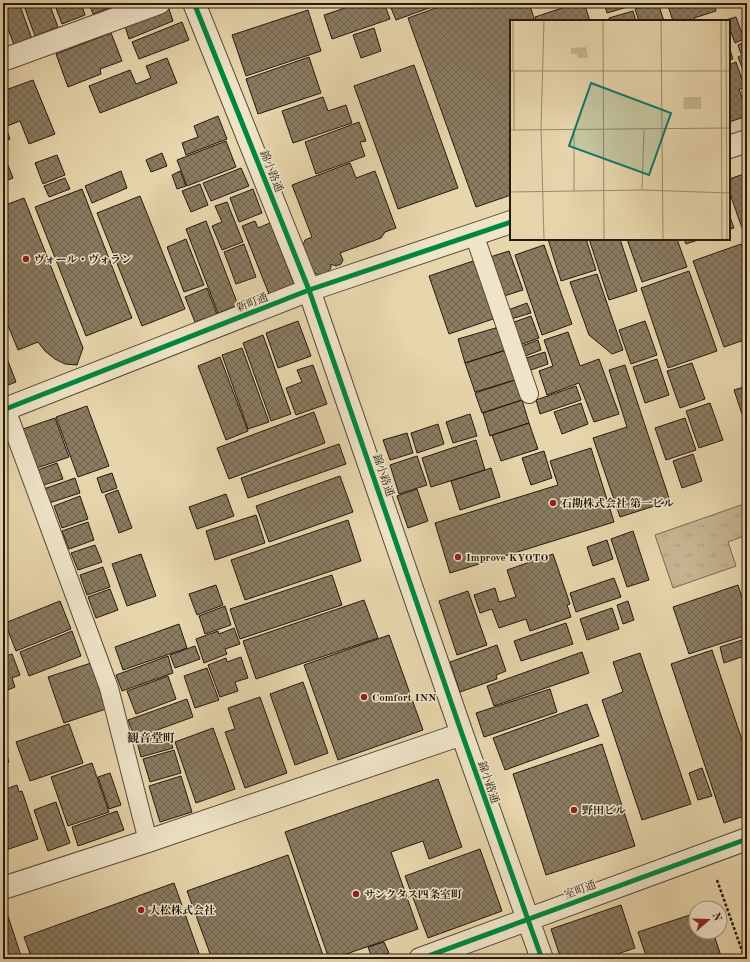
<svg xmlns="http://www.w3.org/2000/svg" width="750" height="962" viewBox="0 0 750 962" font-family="'Old Standard TT','Noto Serif JP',serif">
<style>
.park{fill:url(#park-tufts);stroke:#766850}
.building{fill:url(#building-cross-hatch);stroke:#251a10}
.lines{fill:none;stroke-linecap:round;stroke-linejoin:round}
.lane-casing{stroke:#564937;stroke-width:20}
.street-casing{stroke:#564937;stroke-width:24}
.path{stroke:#251a10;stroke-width:2.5;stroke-dasharray:3 2;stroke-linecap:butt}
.lane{stroke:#efe4c8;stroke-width:18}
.street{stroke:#efe4c8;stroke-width:22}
.cycleway-casing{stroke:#efe4c8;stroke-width:8}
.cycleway{stroke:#00873e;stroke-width:5}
.poi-dot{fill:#8f2418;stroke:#efe4c8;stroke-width:1.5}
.labels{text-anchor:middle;stroke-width:3;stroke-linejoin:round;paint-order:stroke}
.street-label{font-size:11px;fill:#251a10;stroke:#efe4c8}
.poi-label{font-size:11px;font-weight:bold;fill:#251a10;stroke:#efe4c8;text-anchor:start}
.neighbourhood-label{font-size:12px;font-weight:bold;fill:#251a10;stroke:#efe4c8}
.inset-road{fill:none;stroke:#998a6d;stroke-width:1}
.view{fill:#0f766e;fill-opacity:0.15;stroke:#0f766e;stroke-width:2}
.inset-edge{fill:none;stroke:#251a10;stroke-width:2}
</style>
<defs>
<pattern id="park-tufts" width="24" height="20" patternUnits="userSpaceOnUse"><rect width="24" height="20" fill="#c6b591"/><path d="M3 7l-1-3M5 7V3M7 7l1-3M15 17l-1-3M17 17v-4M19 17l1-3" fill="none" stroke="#aa9b7c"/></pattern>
<pattern id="building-cross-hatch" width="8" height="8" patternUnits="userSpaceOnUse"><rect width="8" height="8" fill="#8a7b61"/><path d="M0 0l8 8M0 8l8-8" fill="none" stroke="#71644f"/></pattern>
</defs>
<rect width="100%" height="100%" fill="#e7d5ab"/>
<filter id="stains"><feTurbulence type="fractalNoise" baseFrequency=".005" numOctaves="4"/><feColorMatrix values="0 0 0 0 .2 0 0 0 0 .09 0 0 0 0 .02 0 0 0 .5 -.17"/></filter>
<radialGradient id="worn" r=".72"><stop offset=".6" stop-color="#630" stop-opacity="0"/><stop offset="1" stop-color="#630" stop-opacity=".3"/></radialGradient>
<path class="park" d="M747 503V535L728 542 736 566 673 588 655 535Z"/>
<path class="building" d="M3 3H19L32 39 14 45 3 14Z
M23 3H49L58 27 35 36Z
M54 3H81L85 15 62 24Z
M89 3H122L93 14Z
M360 3H384L390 19 332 39 324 15Z
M389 3H443L396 20Z
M450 3H529L535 21H511V195L476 207 408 18Z
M577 3H584L590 21H537L535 17Z
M604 3H641L607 13Z
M654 3H658L664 21H639L635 9Z
M667 3H714L716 11 694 18 695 21H673Z
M169 9 173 21 129 39 125 26Z
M308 10 321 51 246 76 232 35Z
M633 11 636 21H609V18Z
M736 17 744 39 735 43 729 27V21L726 20Z
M182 22 189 40 139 59 132 42Z
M374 28 381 51 361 58 353 35Z
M111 33 122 61 100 69 101 74 68 87 56 54Z
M747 41V52L741 54 738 45Z
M729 47 733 59 729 60Z
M747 53V81L738 57Z
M309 57 321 93 258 114 246 79Z
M167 58 177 83 100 113 89 86 130 70 136 84 151 78 146 66Z
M736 62 745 88 739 89 747 113V116L729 122V65Z
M414 65 458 188 398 209 354 86Z
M33 80 55 134 29 144 20 121 7 126 3 115V91Z
M323 97 328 111 346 105 352 123 293 143 282 111Z
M218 116 227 139 186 155 182 143 198 137 194 126Z
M3 120 10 139 3 142Z
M359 122 366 141 360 142 365 156 316 174 305 142Z
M226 141 236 167 187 186 177 160Z
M162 153 167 166 151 172 146 160Z
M3 155H4L13 178 3 182Z
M57 155 65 175 43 184 35 163Z
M350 163 356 178 375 171 396 228 385 232 381 238 340 253 343 260 341 264 336 266 331 264V268L327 273 319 275 313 272 303 245 305 240 312 237 292 185Z
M241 168 249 186 211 201 203 183Z
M121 171 127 188 92 203 85 186Z
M180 171 186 186 177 189 172 175Z
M747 173V242L729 191V179Z
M65 178 70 189 49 197 44 186Z
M200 184 208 205 191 212 182 191Z
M82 189 132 318 86 336 35 207Z
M253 189 262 213 239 222 230 198Z
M140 196 185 309 142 326 97 213Z
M24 198 83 348 77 365 65 364 55 359 45 351 38 342 18 350 3 313V206Z
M227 202 243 242 222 250 212 226 222 222 215 206Z
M729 214 734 228 729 229Z
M206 221 238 305 218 313 186 229Z
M255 221 258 228 270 223 294 284 269 294 242 226Z
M186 239 204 285 184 292 167 247Z
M548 239H586L596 270 561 281Z
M589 239H620L637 291 609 300Z
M627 239H677L687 267 642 282Z
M684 239H701L686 244Z
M244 244 256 277 236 284 224 252Z
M741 244 747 261V339L724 347 693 261Z
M544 245 572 324 542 335 515 255Z
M509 251 523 290 501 297 487 258Z
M479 259 499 317 449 334 429 276Z
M689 271 717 351 668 368 641 288Z
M597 274 623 350 612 354 589 335 570 282Z
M207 288 217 314 195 322 185 297Z
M527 303 531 313 511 319 508 310Z
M531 316 539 338 514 347 506 325Z
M298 321 311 356 278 368 266 333Z
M645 321 657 355 631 364 619 330Z
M499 327 506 350 465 363 458 339Z
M568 332 580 366 599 359 619 414 594 422 579 383 547 395 539 371 553 366 544 340Z
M263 335 291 414 271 421 243 343Z
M538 340 541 350 520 358 516 348Z
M3 348 16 382 3 387Z
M242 348 269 422 248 429 222 355Z
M506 350 515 380 475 392 465 363Z
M545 352 548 364 531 370 526 358Z
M220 357 248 431 226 440 198 366Z
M657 359 669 395 645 403 633 367Z
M692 363 705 399 680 408 667 371Z
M313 365 327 404 296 415 286 388 302 382 297 370Z
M625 365 670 501 620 517 593 438 627 427 609 370Z
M515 380 522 400 482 413 475 393Z
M576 386 581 400 540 414 536 400Z
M747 386V429L734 390Z
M522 400 529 423 490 436 483 413Z
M581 403 588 424 562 434 554 412Z
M710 403 723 440 699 448 686 411Z
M87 406 109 466 78 477 56 417Z
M314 412 325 443 229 479 217 448Z
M470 414 477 436 453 443 446 422Z
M55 418 69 457 34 469 20 430Z
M685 418 696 450 666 460 655 428Z
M529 423 538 449 501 461 492 435Z
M438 424 444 444 417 453 411 433Z
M407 433 413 453 390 460 383 440Z
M476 440 485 470 431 487 422 458Z
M339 444 346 464 248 498 241 478Z
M591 448 614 522 450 573 435 523 558 485 550 461Z
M544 451 552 478 531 485 522 458Z
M693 454 702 481 682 488 673 461Z
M417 456 427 485 399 494 390 465Z
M57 463 63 479 40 486 35 471Z
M491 468 500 497 460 510 451 481Z
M112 473 117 488 102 493 97 478Z
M340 476 353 512 269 542 256 506Z
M75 478 80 493 46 504 41 490Z
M417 489 428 521 408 528 397 496Z
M118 490 132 528 119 533 105 495Z
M226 494 234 516 197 529 189 507Z
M80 496 88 519 62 528 54 506Z
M256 515 265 543 215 560 206 531Z
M348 520 361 561 245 600 231 560Z
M88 522 94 540 69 549 62 531Z
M633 531 649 580 627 587 611 539Z
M607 540 613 559 593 566 587 547Z
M95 545 102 562 78 570 71 553Z
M141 554 156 596 127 606 112 564Z
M553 554 570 604 567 605 571 617 530 631 526 619 499 628 492 609 480 613 474 595 495 588 499 602 516 597 507 570Z
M103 567 110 587 87 595 80 575Z
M332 575 342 605 240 639 230 609Z
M614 578 621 597 576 612 570 593Z
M216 585 223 605 197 615 189 594Z
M738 585 747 613V635L689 654 673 607Z
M110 589 118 610 96 618 88 597Z
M468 591 487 645 457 655 439 601Z
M364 600 378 638 256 679 243 641Z
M60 601 71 629 16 651 5 623Z
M628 601 634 620 623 624 617 605Z
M225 606 231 625 205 634 199 616Z
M612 608 619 629 587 640 580 619Z
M566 623 573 644 521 661 514 641Z
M179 624 187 648 123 670 115 647Z
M234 628 240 644 225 649 227 654 204 663 196 639 218 631 219 634Z
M72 631 81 656 29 676 20 652Z
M389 635 423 730 338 760 304 665Z
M742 640 747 655 724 663 720 647Z
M3 641 8 653 3 655Z
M497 645 506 671 496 675 497 679 460 692 450 662Z
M195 646 200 659 175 668 170 655Z
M712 650 747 755V815L724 823 671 664Z
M582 652 589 673 494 706 487 686Z
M640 653 691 804 642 820 602 700 623 692 613 662Z
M12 654 20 675 12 678 15 687 3 692V657Z
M168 656 173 673 122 691 116 675Z
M241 657 248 678 235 682 238 691 220 697 208 665 226 658 227 662Z
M91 663 106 709 64 723 48 677Z
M207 668 219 700 195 708 184 676Z
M168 676 176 699 136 714 127 691Z
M303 682 328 753 295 765 270 694Z
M550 689 557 712 484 737 476 713Z
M260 697 287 773 245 788 225 732 235 729 228 708Z
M187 699 193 717 135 738 128 720Z
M587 704 599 736 505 770 493 738Z
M69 724 83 763 30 781 16 742Z
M213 728 235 789 196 803 175 742Z
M168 733 173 748 141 757 137 742Z
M3 744 9 762 3 765Z
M602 744 635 846 546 875 513 774Z
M174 750 181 773 150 782 143 759Z
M92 763 109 812 68 826 51 777Z
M702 768 712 796 698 800 689 773Z
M110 773 121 805 109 809 98 777Z
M181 776 192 812 160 822 149 786Z
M438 779 462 847 429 859 423 841 391 852 418 929 332 959H329L285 832Z
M17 785 19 792 22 791 38 839 3 851V790Z
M56 802 70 843 48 851 34 810Z
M117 811 124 830 78 846 72 827Z
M480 849 502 911 428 938 405 876Z
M288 855 324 958 320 959H212L187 891Z
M174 883 201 959H32L24 937Z
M4 904 22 959H3V905Z
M621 905 635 948 603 959H561L551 929Z
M696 913V932H713L722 959H647L638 932Z
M384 942 389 953 372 958 368 947Z"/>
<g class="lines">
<g class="lane-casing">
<path id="lane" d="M474 234 529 394
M6 409 109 688 148 841"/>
</g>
<g class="street-casing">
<path id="street" d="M194 3 309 290 462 734 542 959
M3 60 159 3
M729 147 747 141
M3 410 309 290 511 222
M3 888 148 841 462 734
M420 959 747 839"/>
</g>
<path class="path" d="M717 880 745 959"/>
<use href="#lane" class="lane"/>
<use href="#street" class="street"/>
<g class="cycleway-casing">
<path id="cycleway" d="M194 3 309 290 462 734 542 959
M3 410 309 290 511 222
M420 959 747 839"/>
</g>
<use href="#cycleway" class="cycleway"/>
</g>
<g class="poi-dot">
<circle cx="26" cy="259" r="4"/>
<circle cx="553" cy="503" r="4"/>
<circle cx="458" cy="557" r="4"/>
<circle cx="364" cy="697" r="4"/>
<circle cx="574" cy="810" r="4"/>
<circle cx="356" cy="894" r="4"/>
<circle cx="141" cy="910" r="4"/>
</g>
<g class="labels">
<g class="street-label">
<text transform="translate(272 171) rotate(68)" y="4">錦小路通</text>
<text transform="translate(252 302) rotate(-21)" y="4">新町通</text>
<text transform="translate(384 475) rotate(71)" y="4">錦小路通</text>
<text transform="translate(489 782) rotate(71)" y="4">錦小路通</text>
<text transform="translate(580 889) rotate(-20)" y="4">室町通</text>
</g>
<g class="poi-label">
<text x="34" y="263">ヴォール・ヴォラン</text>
<text x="561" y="507">石勘株式会社 第一ビル</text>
<text x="466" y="561">Improve KYOTO</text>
<text x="372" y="701">Comfort INN</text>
<text x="582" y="814">野田ビル</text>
<text x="364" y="898">サンクタス四条室町</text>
<text x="149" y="914">大松株式会社</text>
</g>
<g class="neighbourhood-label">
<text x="151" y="742">観音堂町</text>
</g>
</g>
<g transform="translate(510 20)">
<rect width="220" height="220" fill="#e7d5ab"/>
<path d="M76 27 78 38H68L67 34H61V28Z" fill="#c6b591"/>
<path d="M174 77H191V89H173Z" fill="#c6b591"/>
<path class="inset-road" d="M3 0V51M93 0 94 220M151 0 153 220M211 0 212 220M216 0 217 220M0 51H220M0 110 220 108M4 110V51M132 170 134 110M64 171V110M0 172 132 170 220 173M34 220 31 108 34 0"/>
<path class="view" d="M81 63 161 93 139 155 59 126Z"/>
<rect width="220" height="220" class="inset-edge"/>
</g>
<rect width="750" height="962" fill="none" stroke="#e7d5ab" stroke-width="16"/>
<rect x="4" y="4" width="742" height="954" fill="none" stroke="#251a10" stroke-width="2"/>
<rect x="8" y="8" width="734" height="946" fill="none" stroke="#251a10"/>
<g transform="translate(708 920) rotate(70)"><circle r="19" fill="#efe4c8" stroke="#9e937e"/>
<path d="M0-3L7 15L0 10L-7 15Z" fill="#8f2418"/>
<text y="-6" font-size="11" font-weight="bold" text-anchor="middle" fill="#251a10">N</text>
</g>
<rect width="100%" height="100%" filter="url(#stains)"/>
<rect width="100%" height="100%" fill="url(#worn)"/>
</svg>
